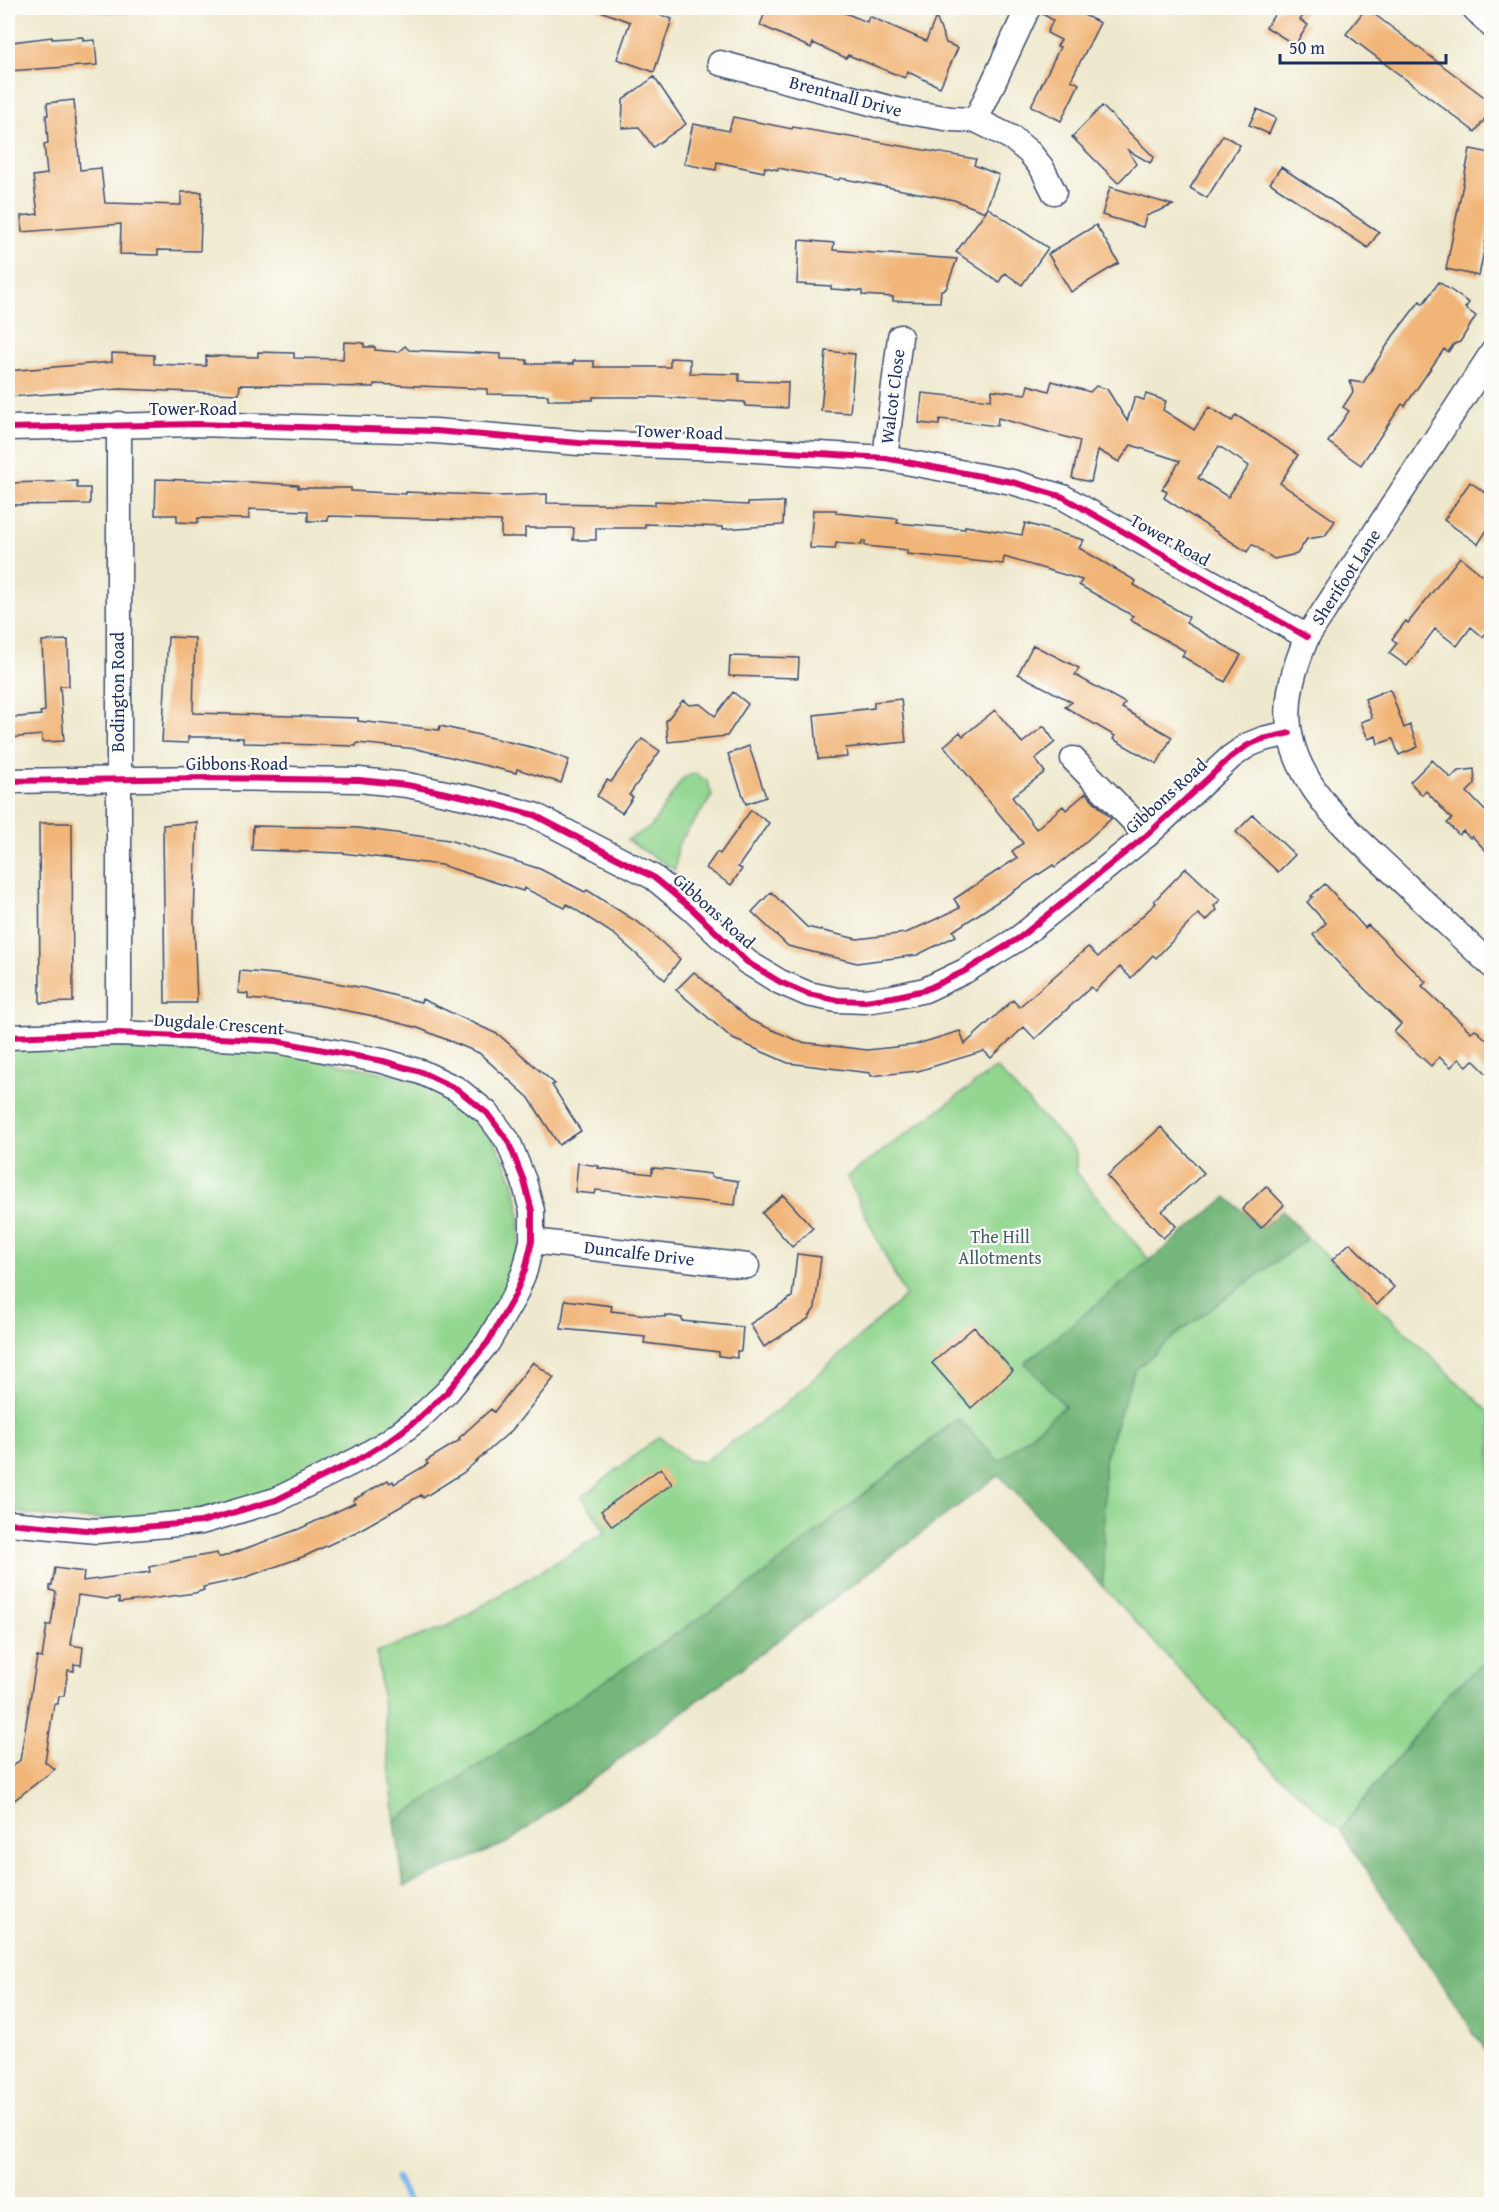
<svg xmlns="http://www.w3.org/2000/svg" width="1499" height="2212" viewBox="0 0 1499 2212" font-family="'Gentium Book Plus',serif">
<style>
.green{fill:#92d68f;stroke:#568276;stroke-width:1.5}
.forest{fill:#75b77a;stroke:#48736c;stroke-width:1.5}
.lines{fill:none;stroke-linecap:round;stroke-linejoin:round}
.stream{stroke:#7ab7ed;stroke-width:7}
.building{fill:#f1b578;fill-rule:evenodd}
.minor-casing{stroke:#3b4b6f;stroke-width:27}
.minor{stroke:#fff;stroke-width:24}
.cycleway-casing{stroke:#fdfcf7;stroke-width:10}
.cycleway{stroke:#d6006c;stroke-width:6}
.labels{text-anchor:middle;stroke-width:4.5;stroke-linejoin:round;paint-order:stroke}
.street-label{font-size:18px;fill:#1b2f5e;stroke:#fdfcf7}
.park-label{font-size:18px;fill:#3f616d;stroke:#fdfcf7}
</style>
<rect width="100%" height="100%" fill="#fdfcf7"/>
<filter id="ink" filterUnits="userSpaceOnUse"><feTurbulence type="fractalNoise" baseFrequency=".0167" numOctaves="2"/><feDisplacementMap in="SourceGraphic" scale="12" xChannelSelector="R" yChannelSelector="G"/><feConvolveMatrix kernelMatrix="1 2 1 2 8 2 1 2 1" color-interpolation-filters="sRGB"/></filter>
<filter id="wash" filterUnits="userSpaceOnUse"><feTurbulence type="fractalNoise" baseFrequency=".008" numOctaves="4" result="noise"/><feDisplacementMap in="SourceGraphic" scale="24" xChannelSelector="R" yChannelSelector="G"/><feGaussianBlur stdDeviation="1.35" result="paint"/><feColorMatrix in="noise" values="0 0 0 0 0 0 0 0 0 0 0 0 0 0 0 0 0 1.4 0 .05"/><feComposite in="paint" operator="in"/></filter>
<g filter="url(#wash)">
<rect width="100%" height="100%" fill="#eee9ce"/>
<path class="green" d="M99 8H143V10L121 12 99 11Z
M695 773 708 782 712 796 678 844 675 870 627 840 651 827 683 778Z
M46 1045C119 1046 193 1044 266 1051 296 1055 326 1061 356 1067 389 1074 425 1080 454 1099 480 1116 497 1143 509 1171 540 1243 501 1310 455 1365 445 1377 435 1391 423 1401 387 1432 348 1455 305 1476 292 1482 280 1490 267 1495 257 1498 247 1500 237 1502 166 1520 79 1526 8 1510V1046Z
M996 1068 1076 1152V1172L1150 1261 1025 1363 1065 1406 999 1462 957 1419 757 1580 395 1821 377 1652 450 1625 606 1532 582 1497 659 1437 688 1460 703 1462 781 1408 905 1296 847 1177Z
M1308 1238 1491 1414V1657L1450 1692 1340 1830 1274 1771 1103 1587 1104 1460 1134 1371 1178 1333Z"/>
<path class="forest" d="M1227 1197 1261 1228 1282 1211 1308 1238 1178 1333 1134 1371 1104 1460 1103 1587 999 1475 509 1842 404 1886 395 1821 757 1580 958 1419 999 1461 1065 1406 1025 1363Z
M1491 1657V2059L1340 1830 1450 1692Z"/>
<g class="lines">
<path class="stream" d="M397 2178 409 2204"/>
</g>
<g id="blocks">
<path class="building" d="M767 8H833L867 22 869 16 926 41 936 17 946 43 958 48 940 87 908 72 905 78 848 55 846 58 813 43 811 48 760 25Z
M1042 8H1070L1100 23 1071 80 1079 84 1061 121 1031 106 1060 47 1057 46 1061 40 1047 33 1053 20 1041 13Z
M1279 8H1308L1300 20 1308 25 1295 45 1266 27Z
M1366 8 1491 102V111L1475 132 1346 34Z
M595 9 640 8 672 19 654 72 617 59 630 22Z
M52 37V39L83 37V41L95 40 97 65 8 71V49L13 48 12 42Z
M654 77 686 124 653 147 639 127 622 128 623 100Z
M74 100 80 170 101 168 105 203 181 205V192H202L200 251 158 250V255L120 254 121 224 22 232 21 216 38 214 33 176 47 174 44 144 48 143 46 115H48L47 103Z
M1102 106 1154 157 1150 163 1128 150 1136 164 1118 183 1072 137Z
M1257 109 1276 118 1269 134 1249 125Z
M733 117 792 129 793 127 976 159 974 165 999 175 985 212 954 200 840 178 839 180 778 168V170L765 167 764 172 717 162 716 170 684 164 693 124 729 131Z
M1223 135 1240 145 1207 198 1190 188Z
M1470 149 1491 153V215L1479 276 1446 269Z
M1281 167 1379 232 1368 248 1270 183Z
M1110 187 1173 205 1146 216 1143 227 1102 215Z
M988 208 1048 248 1022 285 1005 273 999 282 956 252Z
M1096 225 1119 263 1071 292 1048 254Z
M799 240 834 243 833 250 957 259 946 289 941 290 940 302 893 301V297L862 295V291L831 289V286L797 284Z
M1439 282 1469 303 1465 308 1476 316 1460 342 1454 344 1448 352 1444 349 1405 406 1402 404 1361 465 1328 442 1349 411 1343 407 1353 392 1350 381 1363 383 1393 336 1420 301 1423 304Z
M344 342 364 343V347H375V350L398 352 405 346 409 350 501 354V359L527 360V364H573V361H594V367H670V358L690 359V373L739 374V381L788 382 787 408 745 406V402L654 397H593V400H548V395L487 394V389L374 384V387L240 385 239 394 121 389 8 397V371L112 362V353L154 355V364L206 366V356L258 357V352L294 353V358L343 359Z
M826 351 855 354 850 413 821 411Z
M1052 381 1090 392 1096 386 1107 389 1127 421 1135 397 1144 400 1146 394 1166 401 1163 410 1194 430 1209 407 1232 421 1236 415 1298 455 1280 483 1335 521 1325 536 1307 539 1297 554 1274 559 1252 544 1247 552 1164 498 1167 492 1162 489 1180 461 1131 445 1119 462 1098 450 1091 482 1072 478 1080 441 998 418 997 426 940 419 939 425 919 423 922 393 991 400 992 390 1026 394 1028 385 1049 391ZM1219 446 1249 466 1228 497 1198 478Z
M156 479 249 482 298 485V488H351V491L406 494V492L501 496 547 494V503L655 505V501L748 505V503L784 502 783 525 723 529V527L645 524V528H596V540H573L574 528H525V537H501V521L328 516V521H308V511L276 510 249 509V519L198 518V523L177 522V515H155Z
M77 481V488H90V504L8 505V483Z
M1470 482 1491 497V524L1478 544 1444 520Z
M813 510H836V513L898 519 897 523 965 529V526L1022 535 1025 523 1084 540 1079 548 1136 581 1134 585 1189 617 1186 623 1241 655 1225 682 1182 656 1185 651 1130 620 1133 616 1079 585 1082 580 1004 557 1003 564 907 554V550L865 546V541H862V545L836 543 835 549 810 548Z
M1460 557 1491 582V626L1483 637 1471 627 1457 646 1435 629 1407 666 1389 653 1397 643 1392 639 1406 621 1408 623Z
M168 637 195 638 193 713 358 718V721L439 730 440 726 535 748 569 760 561 783 517 769 516 773 417 749 357 743 356 746 243 743V738L216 737H188V743L162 742Z
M68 640 69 686H60L64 741 42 742V735L8 738V718L41 715 40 712 45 711 42 641Z
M1033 645 1079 668 1075 675 1125 703 1122 708 1172 737 1157 764 1113 739 1115 736 1065 707 1072 702 1018 674Z
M730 656 799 658 798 678 729 676Z
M1390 689 1404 728 1410 725 1418 747 1399 755 1393 739 1378 744 1376 736 1368 739 1361 722 1372 718 1365 699Z
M733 692 748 704 727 736 668 742 666 721 683 700 689 705 700 704 715 716Z
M901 699 906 742 846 748 847 757 818 759 814 715 874 708V702Z
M995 710 1022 743 1044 726 1055 742 1035 759 1045 772 1012 797 1036 829 1063 806 1066 810 1086 793 1111 819 1074 852 1055 867 1053 865 953 931 956 936 917 955 857 963 788 946 752 912 771 892 807 927 857 939 906 933 960 908 954 899 1017 858 1012 851 1023 843 944 746 960 732 963 736Z
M642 739 660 751 629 795 633 797 622 813 597 796 607 780 611 782Z
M749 746 766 797 746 804 728 754Z
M1432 760 1451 778 1458 771 1474 769 1475 784 1467 792 1491 817V856L1472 836 1470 838 1463 831 1459 835 1447 823 1452 819 1426 791 1422 795 1410 782Z
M751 810 769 823 738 867 742 869 731 885 706 868 717 852 720 854Z
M1253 815 1295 855 1278 872 1236 832Z
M197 822 194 919 197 1003H165L163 825Z
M39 823H72L73 1002 40 1003Z
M253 826 358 828 449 840 540 869 585 892 587 890 645 927 680 959 665 980 615 935 567 904 565 908 524 888 523 891 441 865 342 853 252 850Z
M1186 868 1220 900 1214 906 1217 910 1206 921 1198 914 1156 958 1153 955 1131 978 1120 967 1095 991 1091 987 1035 1039 1024 1027 991 1058 984 1051 918 1071 871 1076 870 1073 788 1063 733 1039 676 990 694 972 750 1020 800 1042 867 1050 914 1045 960 1031 965 1044 1013 1000 1019 1007 1088 947 1098 957 1156 903 1154 901Z
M1325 884 1365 928 1368 925 1426 982 1422 986 1471 1032 1475 1029 1491 1044V1078L1473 1060 1467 1066 1459 1059 1451 1067 1439 1057 1431 1066 1394 1032 1401 1024 1342 967 1313 935 1326 923 1307 902 1313 897 1311 896Z
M240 971 297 976 364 988 421 1002 422 999 499 1035 555 1084 552 1085 581 1131 559 1145 529 1098 479 1053 418 1028 369 1015 311 1004 248 999V994L238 993Z
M1161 1127 1204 1173 1162 1211 1176 1226 1163 1238 1107 1176Z
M578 1163 599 1166 598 1168 652 1174V1168L667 1169 711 1174V1177L738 1181 735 1205 596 1190 595 1194 575 1192Z
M1266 1186 1284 1205 1261 1228 1242 1209Z
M783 1195 813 1228 792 1247 762 1213Z
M1350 1243 1394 1287 1377 1305 1332 1260Z
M797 1254 821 1257 815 1308 808 1319 764 1347 750 1324 792 1297Z
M565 1300 612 1306 611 1311 665 1317V1315L682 1318V1321L743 1327 741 1351H737V1358L719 1356V1352L644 1343 645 1337 561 1329Z
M974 1327 1013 1371 971 1408 932 1363Z
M533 1362 554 1378 512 1430 463 1473 423 1498 421 1495 356 1532 305 1556 241 1579 203 1587 204 1590 195 1593 119 1603V1598L107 1599 78 1595 71 1645 83 1647 81 1665 74 1664V1671L68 1670 64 1696H59L58 1704H54L45 1762 55 1769 8 1805V1770L20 1760 37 1657 42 1658 47 1625H51L56 1592 50 1590V1586L52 1585 55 1568 84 1572 83 1581 150 1572 149 1567 184 1559 217 1553 218 1557H222L299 1529 355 1503 353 1500 388 1480 390 1483 393 1481 394 1484 428 1464 426 1461 460 1440 459 1438 491 1409 494 1412Z
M661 1468 672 1484 612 1526 601 1511Z"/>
</g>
</g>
<g filter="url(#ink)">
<use href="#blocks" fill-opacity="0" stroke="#3b4b6f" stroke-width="1.5"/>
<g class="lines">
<g class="minor-casing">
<g id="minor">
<path d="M1474 8 1492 26"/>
<path id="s1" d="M720 63 897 110 951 119 976 120 1012 138 1030 153 1042 168 1054 192"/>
<path d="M976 120 1028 8"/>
<path d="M1492 353 1307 637C1294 668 1284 700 1290 734 1302 796 1360 840 1402 881 1432 909 1462 938 1492 966"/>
<path d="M8 428 197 424 435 431 579 443 722 448 885 458 1012 482 1063 497 1307 637"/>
<path id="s2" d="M885 458 900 337"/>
<path d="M1073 759 1147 835"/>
<path d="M8 781 210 778 359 780 407 785 475 799 534 815 653 877 693 910 747 962 780 982 808 994 837 1000 865 1001 893 997 925 990 965 971 1019 938 1147 835 1231 757 1248 745 1263 739 1290 733"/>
<path d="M119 1033V424"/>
<path d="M8 1037 119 1033 276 1041 383 1061 421 1072 457 1089 487 1113 508 1141 524 1181 532 1211V1241L525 1270 515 1295 488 1342 447 1392 417 1420 389 1441 359 1459 276 1500 201 1522 97 1531 8 1523"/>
<path id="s3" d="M532 1241 747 1266"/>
</g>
</g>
<use href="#minor" class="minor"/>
<g class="cycleway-casing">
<path id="cycleway" d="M8 428 197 424 435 431 579 443 722 448 885 458 1012 482 1063 497 1307 637
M8 781 210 778 359 780 407 785 475 799 534 815 653 877 693 910 747 962 780 982 808 994 837 1000 865 1001 893 997 925 990 965 971 1019 938 1147 835 1231 757 1248 745 1263 739 1290 733
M8 1037 119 1033 276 1041 383 1061 421 1072 457 1089 487 1113 508 1141 524 1181 532 1211V1241L525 1270 515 1295 488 1342 447 1392 417 1420 389 1441 359 1459 276 1500 201 1522 97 1531 8 1523"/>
</g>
<use href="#cycleway" class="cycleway"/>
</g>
</g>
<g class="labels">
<g class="street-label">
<text dy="6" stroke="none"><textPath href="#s1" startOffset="130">Brentnall Drive</textPath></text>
<text dy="6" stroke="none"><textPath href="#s2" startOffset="62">Walcot Close</textPath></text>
<text x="193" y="415">Tower Road</text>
<text transform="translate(679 432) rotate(2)" y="6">Tower Road</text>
<text transform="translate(1170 540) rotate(29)" y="6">Tower Road</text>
<text transform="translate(1346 577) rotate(-57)" y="6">Sherifoot Lane</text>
<text transform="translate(118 692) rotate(-90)" y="6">Bodington Road</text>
<text x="237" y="770">Gibbons Road</text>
<text transform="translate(1166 796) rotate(-42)" y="6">Gibbons Road</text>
<text transform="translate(714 911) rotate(42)" y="6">Gibbons Road</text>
<text transform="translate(219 1024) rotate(4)" y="6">Dugdale Crescent</text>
<text dy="6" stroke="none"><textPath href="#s3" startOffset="108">Duncalfe Drive</textPath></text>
</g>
<g class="park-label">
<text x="1000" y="1243">The Hill<tspan x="1000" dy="21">Allotments</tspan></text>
</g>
</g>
<rect width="1499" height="2212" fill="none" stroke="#fdfcf7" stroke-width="30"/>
<path d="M1280 54v9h166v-9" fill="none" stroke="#1b2f5e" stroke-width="3"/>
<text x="1289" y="54" font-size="18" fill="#1b2f5e" stroke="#fdfcf7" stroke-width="4.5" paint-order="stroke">50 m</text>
</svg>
